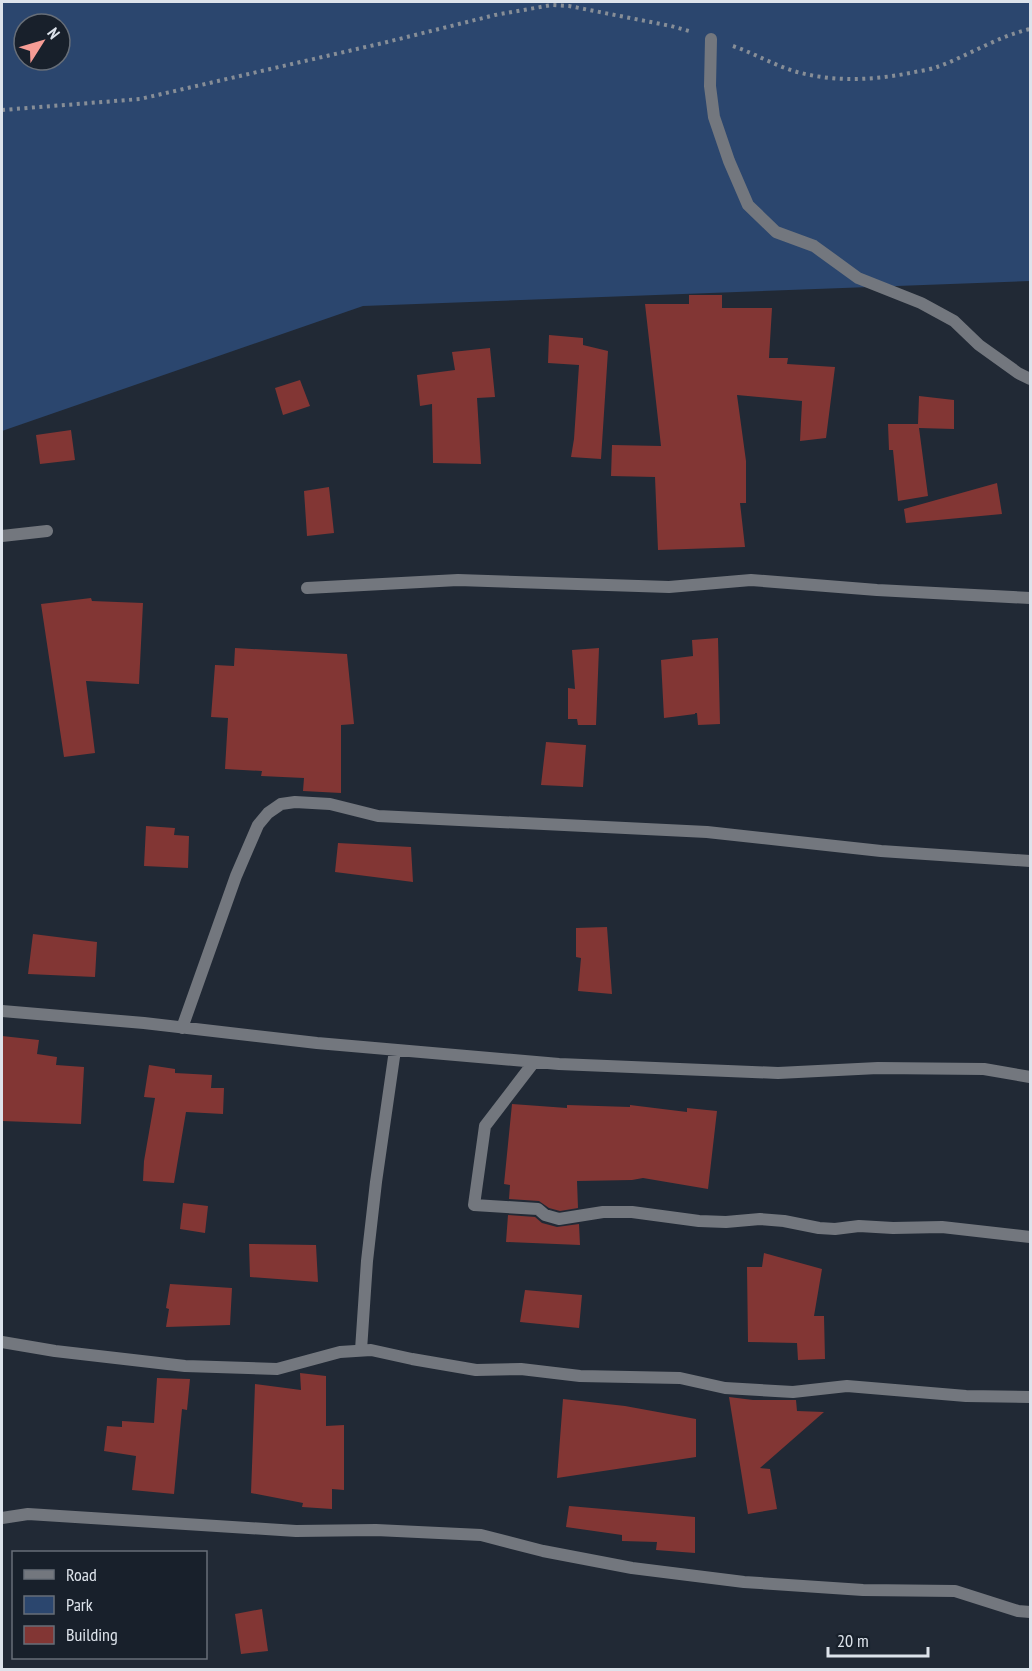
<svg xmlns="http://www.w3.org/2000/svg" width="1032" height="1671" viewBox="0 0 1032 1671" font-family="'PT Sans Narrow',sans-serif">
<style>
.green{fill:#2b466e;fill-rule:evenodd}
.building{fill:#823634}
.lines{fill:none;stroke-linecap:round;stroke-linejoin:round}
.path{stroke:#878e97;stroke-width:4;stroke-dasharray:3 4.5;stroke-linecap:butt}
.minor{stroke:#73777e;stroke-width:12}
</style>
<rect width="100%" height="100%" fill="#212935"/>
<path class="green" d="M2 2H1030V281L363 306 2 431ZM24 24H60V60H24Z"/>
<path class="building" d="M689 295H722V308H772L769 358H788L787 364 835 367 826 438 800 441 802 401 737 395 746 461V503H740L745 547 658 550 655 477 611 476 612 445 661 446 645 304H689Z
M549 335 583 338V345L608 351 601 459 571 457 574 439 579 365 548 363Z
M490 348 495 397 477 398 481 464 433 463 432 404 420 406 417 375 455 370 452 352Z
M300 380 310 406 283 415 275 388Z
M919 396 954 400V429L919 428 928 496 898 501 893 450H889L888 424H918Z
M71 430 75 460 40 464 36 435Z
M997 483 1002 514 906 523 904 509Z
M329 487 334 533 307 536 304 491Z
M91 598 92 601 143 603 139 684 86 681 95 753 64 757 41 604Z
M718 638 720 724 698 725 697 713H695V714L664 718 661 660 693 656 692 640Z
M235 648 347 654 354 724 341 725V793L303 791 304 778 261 776 262 771 225 769 228 718 211 717 215 665 234 666Z
M599 648 596 725H578L577 719H568V688L575 689 572 650Z
M546 742 586 745 583 787 541 785Z
M146 826 175 828 174 835 189 836 188 868 144 866Z
M338 843 411 847 413 882 335 872Z
M607 927 612 994 578 991 581 958 576 957V928Z
M33 934 97 942 95 977 28 974Z
M2 1036 39 1040 37 1054 57 1057 56 1065 84 1067 81 1124 2 1121Z
M149 1065 175 1069V1073L212 1075 211 1088H224L223 1114 186 1112 174 1183 143 1181 144 1161 155 1098 144 1097Z
M512 1104 567 1108V1105L630 1107V1105L687 1112V1108L717 1111 708 1189 643 1178 632 1180 577 1181 578 1208 560 1211 549 1208 539 1201 509 1199 510 1185 504 1184Z
M183 1203 208 1206 205 1233 180 1229Z
M508 1215 535 1217 542 1223 557 1227 579 1224 580 1245 506 1242Z
M249 1244 316 1245 318 1282 250 1277Z
M764 1253 822 1269 814 1316H824L825 1359 798 1360 797 1343 748 1342 747 1267H762Z
M170 1284 232 1288 230 1325 166 1327 169 1309 166 1308Z
M525 1290 582 1295 579 1328 520 1322Z
M300 1373 326 1376V1426L344 1425V1490L332 1489V1509L302 1507 303 1503 251 1493 255 1384 301 1390Z
M157 1378 190 1379 187 1410 182 1409 174 1494 132 1490 136 1456 104 1451 107 1426 122 1427V1421L154 1423Z
M729 1397 753 1400H796L797 1411 824 1412 760 1468 770 1469 777 1509 748 1514Z
M563 1399 625 1406 696 1419V1457L557 1478Z
M569 1506 695 1517V1553L656 1550 657 1542 622 1541V1535L566 1527Z
M262 1609 268 1651 241 1654 235 1614Z"/>
<g class="lines">
<path class="path" d="M733 46C756 54 777 67 801 73 837 82 874 80 910 73 919 71 929 70 937 67 968 56 998 36 1030 29
M2 110 140 99 383 43 495 15 552 5 569 6 671 26 689 31"/>
<path class="minor" d="M711 39 710 86 714 117 729 161 748 205 776 232 814 246 858 278 921 303 954 321 979 345 1018 373 1030 379
M2 536 47 531
M307 588 458 580 669 587 751 580 877 590 1030 598
M2 1011 144 1023 317 1043 559 1064 778 1073 878 1068 984 1069 1030 1077
M182 1028 236 876 258 825 268 813 281 804 295 802 330 804 378 816 707 832 881 851 1030 861
M534 1062 485 1126 474 1205 538 1209 545 1215 559 1219 603 1212H632L699 1221 726 1222 760 1219 784 1221 819 1228 835 1229 859 1226 893 1228 942 1227 1030 1237
M2 1342 55 1351 185 1366 277 1369 340 1352 371 1350 412 1359 476 1370 521 1369 580 1376 680 1378 725 1388 793 1392 847 1386 966 1396 1030 1397
M361 1350 367 1261 376 1182 395 1050
M2 1518 28 1514 296 1531 376 1530 481 1535 543 1551 632 1568 744 1582 863 1590 955 1591 1018 1611 1030 1612"/>
</g>
<rect width="1032" height="1671" fill="none" stroke="#dde3eb" stroke-width="6"/>
<rect x="12" y="1551" width="195" height="108" fill="#18202b" stroke="#676e78" stroke-width="1.5"/>
<rect x="24" y="1570" width="30" height="9" fill="#73777e" stroke="#676e78" stroke-width="1.5"/>
<text x="66" y="1581" font-size="18" fill="#dde3eb">Road</text>
<rect x="24" y="1596" width="30" height="18" fill="#2b466e" stroke="#676e78" stroke-width="1.5"/>
<text x="66" y="1611" font-size="18" fill="#dde3eb">Park</text>
<rect x="24" y="1626" width="30" height="18" fill="#823634" stroke="#676e78" stroke-width="1.5"/>
<text x="66" y="1641" font-size="18" fill="#dde3eb">Building</text>
<g transform="translate(42 42) rotate(53)"><circle r="28" fill="#18202b" stroke="#676e78" stroke-width="1.5"/>
<path d="M0-4.5L10 22L0 15L-10 22Z" fill="#f59c95"/>
<text y="-9" font-size="16" font-weight="bold" text-anchor="middle" fill="#dde3eb">N</text>
</g>
<path d="M828 1647v9h100v-9" fill="none" stroke="#dde3eb" stroke-width="3"/>
<text x="837" y="1647" font-size="18" fill="#dde3eb" stroke="#18202b" stroke-width="4.5" paint-order="stroke">20 m</text>
</svg>
